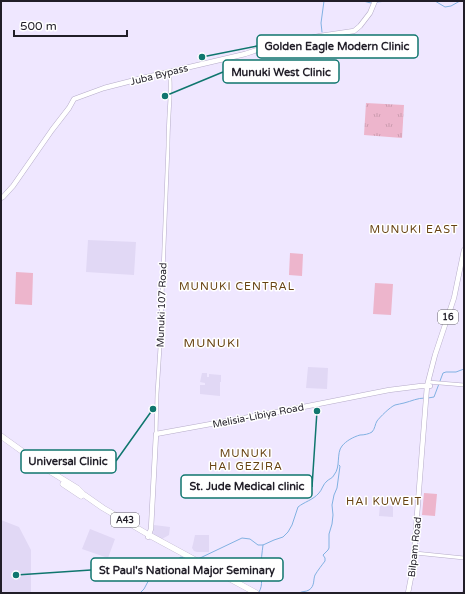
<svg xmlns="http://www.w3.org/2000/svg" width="465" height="594" viewBox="0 0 465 594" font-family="'Varela Round',sans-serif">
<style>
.built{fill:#e1d8f5}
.grass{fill:url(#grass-tufts)}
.pitch{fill:#edb5cc}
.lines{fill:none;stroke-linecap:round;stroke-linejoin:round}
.stream{stroke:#81b1e2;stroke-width:1}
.minor-casing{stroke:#b6acc9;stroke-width:4}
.major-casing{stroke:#b6acc9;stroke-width:5.5}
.highway-casing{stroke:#b6acc9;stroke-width:6}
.minor{stroke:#fff;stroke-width:3}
.major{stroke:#fff;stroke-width:4.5}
.highway{stroke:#fff;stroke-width:5.5}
.labels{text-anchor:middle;stroke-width:3;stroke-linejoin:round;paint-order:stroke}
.shield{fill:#fff;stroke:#646268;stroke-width:1}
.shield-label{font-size:9px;font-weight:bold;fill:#211e28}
.street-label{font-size:10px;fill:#211e28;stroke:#fff}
.neighbourhood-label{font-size:11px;letter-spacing:1px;fill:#674211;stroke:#fff}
.quarter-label{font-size:12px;letter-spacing:1px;fill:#674211;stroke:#fff}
.leader{fill:none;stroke:#0f766e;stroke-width:1.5}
.callout-dot{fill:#0f766e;stroke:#fff;stroke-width:1.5}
.callout{fill:#fff;stroke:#0f766e;stroke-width:1.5}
.callout-label{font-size:11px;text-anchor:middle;font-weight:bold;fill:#211e28}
</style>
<defs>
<pattern id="grass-tufts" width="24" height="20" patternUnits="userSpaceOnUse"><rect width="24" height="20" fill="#edb5cc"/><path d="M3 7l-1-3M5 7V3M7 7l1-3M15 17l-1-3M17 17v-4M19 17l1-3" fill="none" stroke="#cb9baf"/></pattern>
</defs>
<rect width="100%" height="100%" fill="#efe7ff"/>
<path class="built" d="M88 240 136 242 134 275 86 272Z
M308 367 328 368 327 389 306 388Z
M202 373H207V377H209V374L221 375V382H220V396L200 394V385H205V383L200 382Z
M380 505 393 506V517L379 516Z
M1 520 19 527 31 550V593H1Z
M154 525 170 527 169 535 162 539 153 535Z
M90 529 115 539 108 558 82 549Z
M195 535H209V552H197L194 551 192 548 193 544Z"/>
<path class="grass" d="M366 103 404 105 402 138 364 135Z"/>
<path class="pitch" d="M290 253 303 254 302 276 289 275Z
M16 272 33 273 32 305 15 304Z
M375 283 393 284 391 315 373 314Z
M424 493 437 494 435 516 422 515Z"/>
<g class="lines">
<path class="stream" d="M363 1 371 3
M435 1 445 7 451 6 460 1
M377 2 387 1
M322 32 321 23 324 1
M428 398 434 397 443 373 446 372H456L464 369
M198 559 242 538 250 539 258 545H263L274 540 283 537 288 532 292 525 298 507C304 502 313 500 319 493 322 490 323 484 327 481 329 479 333 478 334 475 341 467 336 453 342 446 346 441 353 437 360 435 364 435 369 434 372 432 375 429 375 424 377 421 380 417 390 407 395 405 398 404 401 404 404 403 412 401 417 398 425 398
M259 592C264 584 260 577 261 568 261 560 262 553 263 545
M140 593 144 589 152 574 160 568 173 562 181 557 194 563
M299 593C302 591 306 592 309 590 315 586 313 580 315 575 318 570 322 565 325 561V558L323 555 328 550 329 548V534L332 524 333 515 332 505 334 495 337 488 340 466 339 465"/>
<g class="minor-casing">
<path id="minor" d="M428 382 464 385
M156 434 157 394 160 347 168 146C168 130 169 114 170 98 170 89 171 80 169 72
M415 553 464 558
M464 593V592"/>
</g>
<g class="major-casing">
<path id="major" d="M1 198 3 197 13 186 52 130 69 108 74 99 104 88 147 77 245 54 263 48 320 36 354 31 360 26 370 13 375 1
M148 537 151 529 156 434 293 409 389 390 421 386H430
M408 593 413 567 427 386 435 355 454 298 464 250"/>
</g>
<g class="highway-casing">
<path id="highway" d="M1 436 51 472 77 488 83 494 103 508 149 535 256 593
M63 484 81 496"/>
</g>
<use href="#minor" class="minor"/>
<use href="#major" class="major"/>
<use href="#highway" class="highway"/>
</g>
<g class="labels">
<g class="shield">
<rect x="438" y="310" width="20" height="14" rx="3"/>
<rect x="111" y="513" width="28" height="14" rx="3"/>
</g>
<g class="shield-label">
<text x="448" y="320">16</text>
<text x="125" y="523">A43</text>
</g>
<g class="street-label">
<text transform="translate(159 74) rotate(-14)" y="4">Juba Bypass</text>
<text transform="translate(161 305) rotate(-88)" y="4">Munuki 107 Road</text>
<text transform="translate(258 415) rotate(-11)" y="4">Melisia-Libiya Road</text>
<text transform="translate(414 547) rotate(-84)" y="4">Bilpam Road</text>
</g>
<g class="neighbourhood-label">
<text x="414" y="233">MUNUKI EAST</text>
<text x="237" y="290">MUNUKI CENTRAL</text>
<text x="246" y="457">MUNUKI<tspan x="246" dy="13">HAI GEZIRA</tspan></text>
<text x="384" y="505">HAI KUWEIT</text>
</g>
<g class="quarter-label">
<text x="212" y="347">MUNUKI</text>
</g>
</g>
<path class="leader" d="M202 57L257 46M165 96L223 72M153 409L116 461M317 411L312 487M16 575L91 570"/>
<g class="callout-dot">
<circle cx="202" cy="57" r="4"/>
<circle cx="165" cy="96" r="4"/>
<circle cx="153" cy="409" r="4"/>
<circle cx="317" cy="411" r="4"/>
<circle cx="16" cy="575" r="4"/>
</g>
<g class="callout">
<rect x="257" y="35" width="161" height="23" rx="4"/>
<rect x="223" y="60" width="116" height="23" rx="4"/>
<rect x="21" y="450" width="95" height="23" rx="4"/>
<rect x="181" y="475" width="131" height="23" rx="4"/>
<rect x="91" y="558" width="192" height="23" rx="4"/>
</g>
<g class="callout-label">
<text x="337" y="50">Golden Eagle Modern Clinic</text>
<text x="281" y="76">Munuki West Clinic</text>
<text x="68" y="465">Universal Clinic</text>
<text x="247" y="490">St. Jude Medical clinic</text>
<text x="187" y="574">St Paul's National Major Seminary</text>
</g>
<rect width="465" height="594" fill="none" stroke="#211e28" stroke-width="4"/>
<path d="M14 30v6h113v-6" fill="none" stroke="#211e28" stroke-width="2"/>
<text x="20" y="30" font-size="12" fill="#211e28" stroke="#ffffff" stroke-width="3" paint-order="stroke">500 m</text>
</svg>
